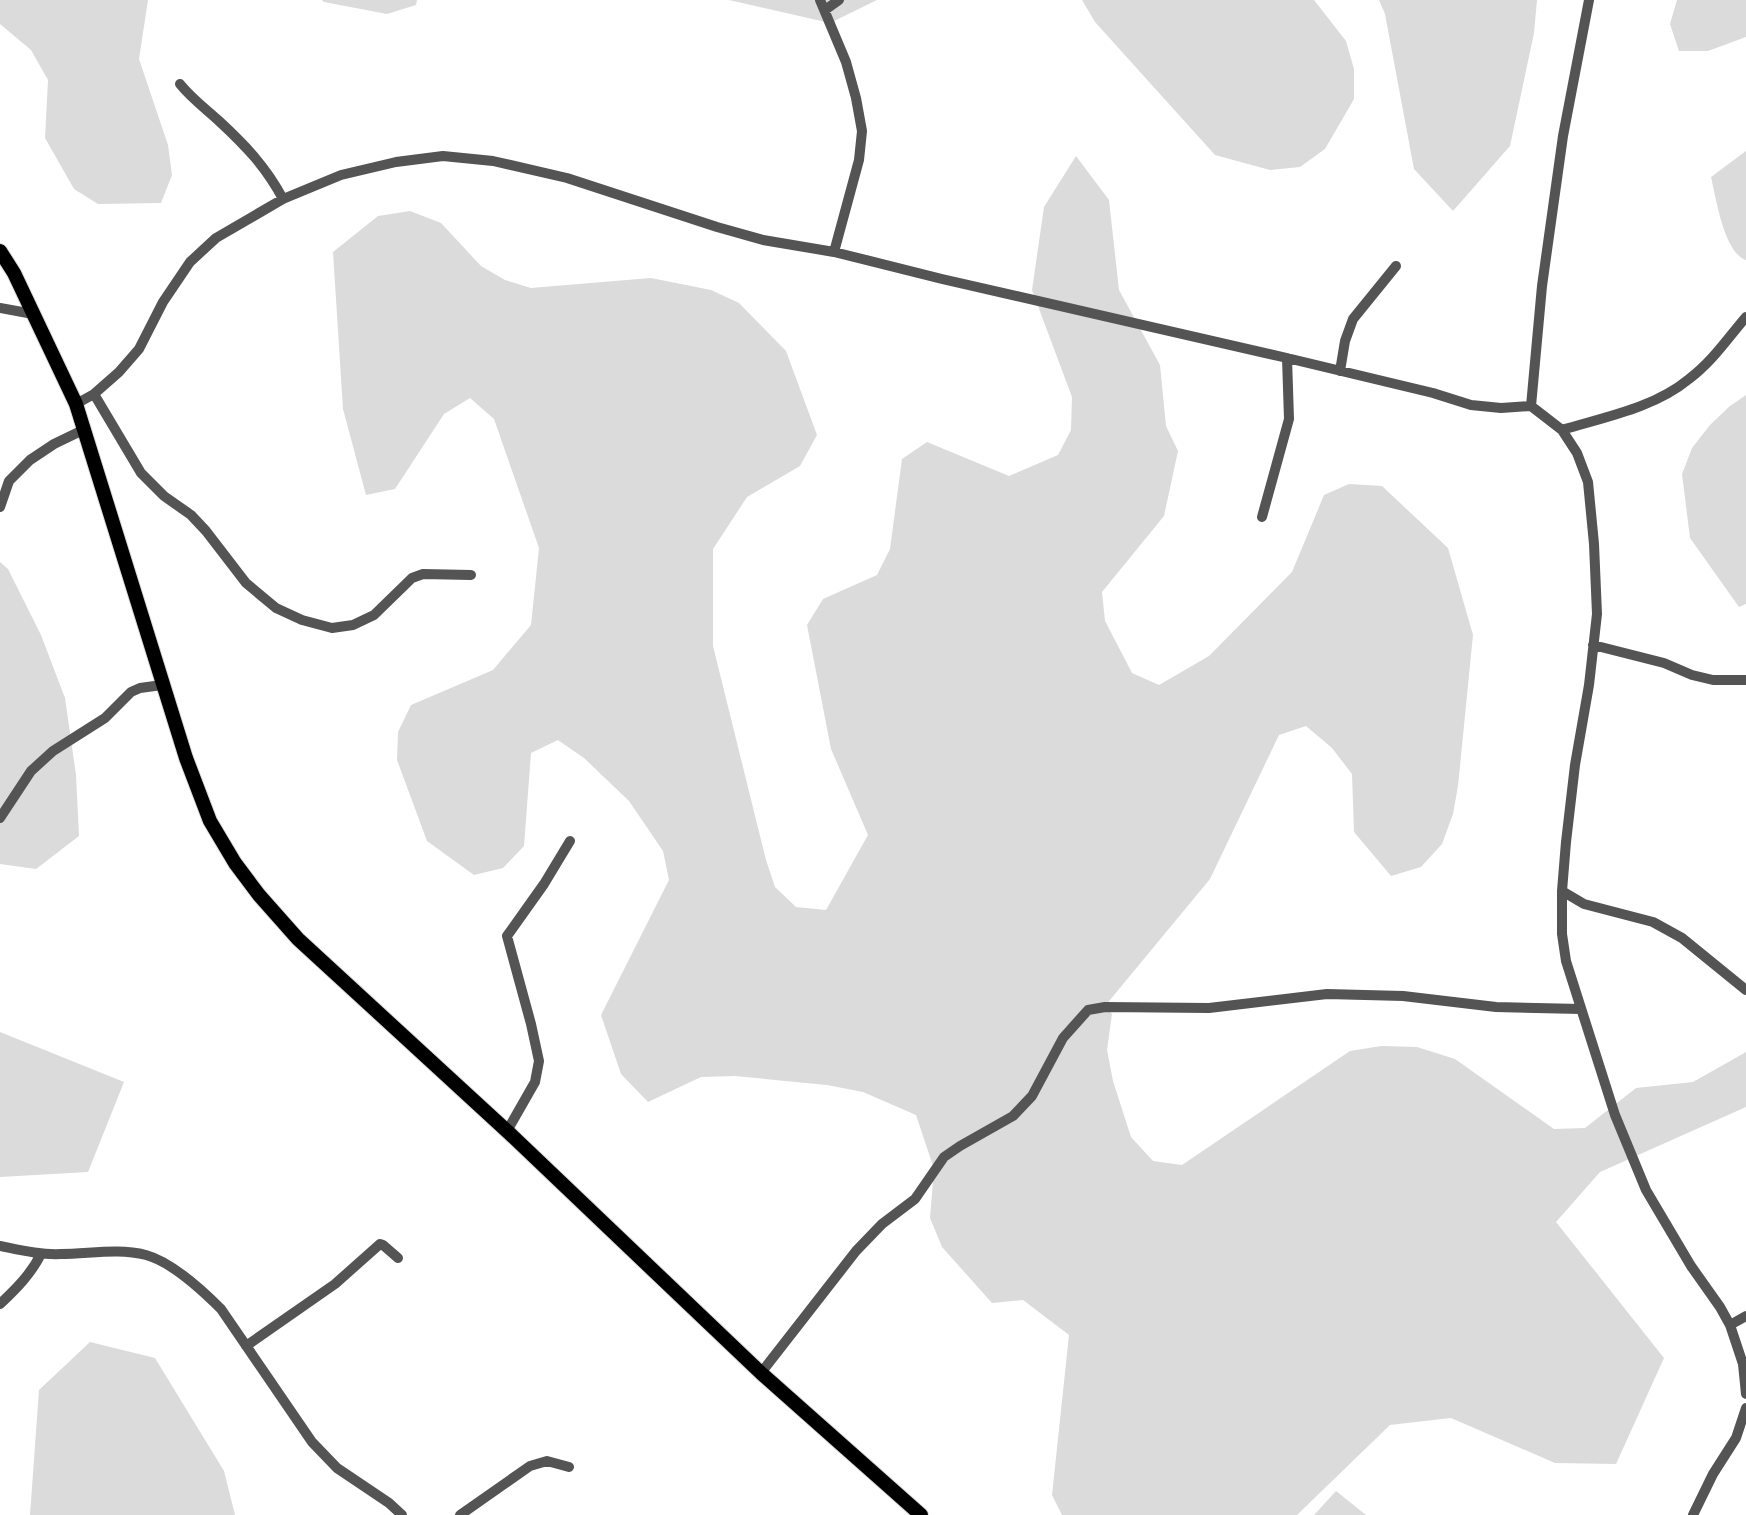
<svg xmlns="http://www.w3.org/2000/svg" width="1746" height="1515" viewBox="0 0 1746 1515" font-family="'Space Grotesk',sans-serif">
<style>
.green{fill:#dbdbdb}
.lines{fill:none;stroke-linecap:round;stroke-linejoin:round}
.trunk-casing{stroke:#dbdbdb;stroke-width:16}
.minor{stroke:#545454;stroke-width:10}
.trunk{stroke:#000;stroke-width:14}
</style>
<rect width="100%" height="100%" fill="#fff"/>
<path class="green" d="M0 0H148L139 59 168 145 172 175 161 203 98 204 74 189 45 138 48 80 31 50 0 24Z
M322 0H417L416 5 387 14 324 2Z
M729 0H877L830 23Z
M1082 0H1314L1346 41 1354 69V99L1325 149 1300 167 1270 170 1215 155 1095 22Z
M1379 0H1537L1534 33 1510 146 1453 211 1414 169 1385 14Z
M1677 0H1746V37L1708 51H1679L1670 24Z
M1746 151V260C1724 253 1716 198 1711 177Z
M1076 156 1109 200 1119 290 1160 365 1166 426 1178 451 1164 516 1102 592 1105 621 1132 673 1159 685 1209 656 1292 572 1324 495 1349 484 1382 486 1448 548 1473 635 1458 786 1453 814 1442 844 1421 867 1391 876 1354 832 1352 774 1332 748 1306 726 1279 735 1210 879 1105 1006 1112 1014 1107 1050 1113 1081 1131 1137 1153 1161 1182 1165 1350 1051 1381 1046 1417 1047 1455 1059 1554 1129 1585 1128 1636 1088 1693 1082 1746 1052V1107L1600 1172 1556 1222 1664 1358 1616 1464 1555 1463 1451 1418 1390 1425 1297 1515H1062L1052 1495 1069 1335 1023 1300 992 1303 942 1247 930 1218 934 1169 916 1115 863 1092 827 1085 735 1076 701 1077 648 1102 621 1074 601 1015 669 880 663 851 629 801 584 758 558 740 531 753 524 846 503 868 474 875 427 841 397 760 398 732 411 705 493 670 531 625 539 548 494 419 470 398 444 414 395 489 366 495 343 409 333 252 378 216 410 211 441 223 481 266 505 280 531 288 651 278 711 290 739 303 786 351 817 435 800 466 747 497 713 549V646L766 860 775 887 796 907 826 910 868 835 831 749 807 625 823 599 877 575 890 549 902 459 927 442 1009 476 1058 455 1071 430 1072 397 1032 290 1044 207Z
M1746 395V604L1739 607 1690 538 1682 474 1692 448 1710 425 1730 406Z
M0 562 8 569 41 635 65 698 76 775 79 836 36 869 0 864Z
M0 1032 124 1082 88 1172 0 1177Z
M90 1342 155 1358 224 1471 235 1515H30L39 1390Z
M1336 1491 1366 1515H1314Z"/>
<g class="lines">
<g class="trunk-casing">
<path id="trunk" d="M0 251 14 273 76 404 186 758 210 821 235 863 259 895 298 939 507 1131 761 1373 921 1515"/>
</g>
<path class="minor" d="M820 0 846 62 856 98 862 131 859 160 834 252
M825 10 839 0
M180 84C191 98 206 109 219 121 246 146 266 167 283 199
M0 308 33 314
M1340 371 1345 341 1353 319 1396 266
M94 394 141 473 164 496 191 515 206 531 246 583 276 608 302 620 332 628 353 625 374 615 412 578 423 574 471 575
M76 404 94 394 119 372 139 349 163 302 190 262 216 238 283 199 341 175 396 162 443 156 493 161 567 178 717 227 763 240 834 252 942 279 1287 358 1433 393 1471 405 1501 408 1531 406 1562 430 1577 453 1588 482 1594 544 1597 614 1589 685 1575 765 1566 842 1562 891V934L1566 961 1615 1115 1646 1190 1691 1266 1720 1307 1730 1325 1743 1364 1746 1394
M1531 406 1542 286 1563 136 1589 0
M1562 430C1605 417 1654 408 1689 379 1712 362 1728 338 1746 317
M0 507 9 481 30 460 54 444 85 429
M1262 517 1289 419 1287 358
M1593 645 1664 663 1692 675 1713 680H1746
M0 818 31 771 53 751 105 718 131 692 140 688 162 685
M1562 891 1584 904 1653 922 1682 938 1746 990
M507 1131 535 1082 539 1061 531 1024 507 936 544 884 570 841
M0 1246C20 1250 40 1255 61 1254 89 1254 118 1248 146 1255 172 1262 202 1290 221 1309L312 1442 337 1468 389 1503 402 1515
M0 1304C16 1289 31 1274 41 1254
M1730 1325 1746 1316
M246 1346 335 1284 380 1244 383 1245 398 1258
M761 1373 856 1251 882 1224 915 1199 944 1157 960 1146 1013 1116 1032 1096 1063 1038 1088 1010 1105 1007 1209 1008 1327 994 1403 996 1496 1007 1581 1009
M460 1515 530 1466 547 1461 569 1467
M1693 1515 1713 1474 1736 1438 1746 1408"/>
<use href="#trunk" class="trunk"/>
</g>
</svg>
